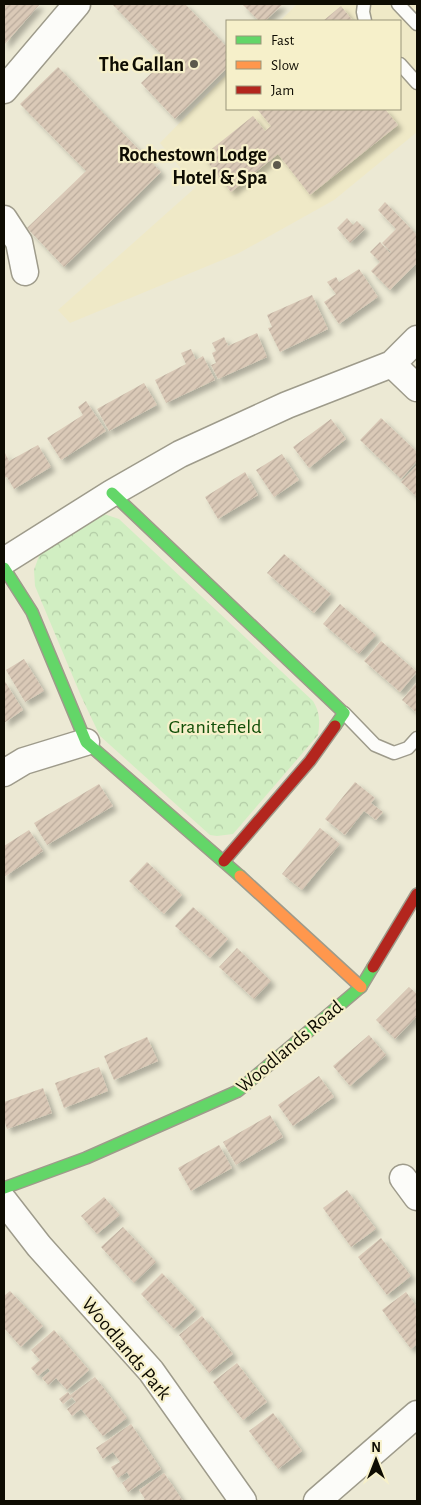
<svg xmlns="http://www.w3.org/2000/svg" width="421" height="1505" viewBox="0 0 421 1505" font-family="'Alegreya Sans',sans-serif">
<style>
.built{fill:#efe9c7}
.park{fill:url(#park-crowns)}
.building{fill:url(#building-hatch);filter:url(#shadow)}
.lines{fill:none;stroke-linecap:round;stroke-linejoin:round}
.lane-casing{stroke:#9e9b8b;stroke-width:15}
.street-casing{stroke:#9e9b8b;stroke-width:29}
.fast-casing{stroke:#9e9b8b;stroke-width:14}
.slow-casing{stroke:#9e9b8b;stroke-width:14}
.jam-casing{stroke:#9e9b8b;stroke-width:14}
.lane{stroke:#fcfcf9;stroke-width:12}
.street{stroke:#fcfcf9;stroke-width:26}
.fast{stroke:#63d668;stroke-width:11}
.slow{stroke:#ff974d;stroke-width:11}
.jam{stroke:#b3261e;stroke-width:11}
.poi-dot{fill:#5c594c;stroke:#f6f0ca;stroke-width:2}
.labels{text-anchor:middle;stroke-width:4.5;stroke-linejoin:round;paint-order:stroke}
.poi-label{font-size:20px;font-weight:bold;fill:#0e0c02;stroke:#f6f0ca;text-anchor:end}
.park-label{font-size:20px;fill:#114f08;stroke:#f6f0ca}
.street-label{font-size:20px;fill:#0e0c02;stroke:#f6f0ca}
</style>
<defs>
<pattern id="park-crowns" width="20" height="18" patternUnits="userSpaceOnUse" patternTransform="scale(1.25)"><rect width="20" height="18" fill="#d1eec2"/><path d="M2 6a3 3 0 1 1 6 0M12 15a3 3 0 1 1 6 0" fill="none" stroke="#b2cba5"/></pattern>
<pattern id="building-hatch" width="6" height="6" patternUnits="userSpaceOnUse" patternTransform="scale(1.25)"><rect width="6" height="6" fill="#dac9b7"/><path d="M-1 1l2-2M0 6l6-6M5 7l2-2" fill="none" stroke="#baab9c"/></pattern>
<filter id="shadow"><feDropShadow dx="4.5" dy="4.5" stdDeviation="2.5" flood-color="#0004"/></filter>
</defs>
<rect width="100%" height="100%" fill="#ece9d4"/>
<path class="built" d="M297 4H417V132L334 200 239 253 70 323 58 310 196 187 160 143 227 74V109H400V21H280Z"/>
<path class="park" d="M104 514 119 519 313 701C320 712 320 723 318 735L233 834 217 836 210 835 100 736 81 696 35 586 34 570 40 553 95 515Z"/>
<path class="building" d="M4 4H40L4 45Z
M112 4H185L227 47V68L175 119 141 83 166 59Z
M242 4H283L265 21H259Z
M341 6 353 21H323Z
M58 67 161 172 64 267 27 228 86 171 20 104Z
M257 109H385L398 125 310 195 278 154 231 192 203 156 253 116 265 131 271 126Z
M385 202 417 235V263L390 290 371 271 380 262 370 252 380 242 390 253 391 252 382 243 396 229 378 210Z
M347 218 353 225 357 221 365 229 350 243 337 228Z
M359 269 378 297 339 324 324 302 336 294 327 282 336 277 339 282Z
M312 295 328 329 280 352 268 328 272 327 267 315Z
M257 333 267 357 218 379 211 365 216 363 212 353 216 351 212 343 224 337 228 346Z
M191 349 196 360 203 356 215 380 166 403 155 380 186 364 181 353Z
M144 383 157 405 109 431 97 409Z
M86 401 106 431 61 460 47 438 83 415 78 407Z
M381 418 417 452V461L401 479 360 440Z
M331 419 346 439 309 468 293 447Z
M38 445 51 467 14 489 7 477 4 478V451L9 461Z
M282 454 299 480 274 497 256 470Z
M417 465V497L401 482Z
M245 472 258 495 218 519 205 497Z
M284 554 331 594 314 613 267 573Z
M340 604 376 635 359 654 323 624Z
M381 641 417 672 400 692 364 661Z
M24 659 44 691 25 702 6 670Z
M4 680 23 710 4 723Z
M417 682V713L402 700Z
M355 782 375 798 371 803 383 812 376 820 364 811 345 835 325 819Z
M99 784 113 806 47 845 34 823Z
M320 828 340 844 302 890 282 874Z
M29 830 43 851 4 877V846Z
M147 862 182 895 164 914 129 881Z
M193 907 228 939 210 958 175 926Z
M237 948 271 981 254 999 219 967Z
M409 987 417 994V1016L395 1039 376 1020Z
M369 1035 386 1055 350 1086 333 1066Z
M147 1037 158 1061 114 1080 104 1056Z
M99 1067 108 1091 64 1108 55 1083Z
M319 1076 334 1097 293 1126 278 1105Z
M43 1088 52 1113 7 1129 4 1119V1102Z
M270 1115 283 1137 236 1165 223 1142Z
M219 1145 232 1168 191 1191 178 1168Z
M347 1190 376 1229 351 1247 323 1208Z
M104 1197 120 1215 97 1234 81 1216Z
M123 1227 156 1262 134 1283 101 1247Z
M381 1238 411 1276 387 1295 358 1257Z
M162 1273 196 1309 174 1329 141 1294Z
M10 1291 43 1326 21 1347 4 1328V1296Z
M406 1292 417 1307V1344L411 1349 382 1310Z
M202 1316 233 1354 209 1373 179 1335Z
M54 1330 89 1370 67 1390 56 1378 48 1385 42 1378 50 1371 48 1368 38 1376 31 1368 40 1360 31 1350Z
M237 1363 267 1402 243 1420 213 1382Z
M95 1377 127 1418 103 1436 81 1409 72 1416 67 1409 76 1402 72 1397 63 1404 59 1399 68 1392 70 1395Z
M273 1413 302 1451 278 1469 249 1431Z
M131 1424 161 1469 128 1492 122 1483 130 1477 127 1472 118 1478 111 1467 120 1462 113 1452 103 1459 96 1448Z
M164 1473 183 1501H142L145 1499 139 1490Z"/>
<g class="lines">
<g class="lane-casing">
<path id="lane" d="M364 4 363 12 365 21
M398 4 417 24
M400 64 417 83
M344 713 375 745 394 753 408 748 417 738"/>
</g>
<g class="street-casing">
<path id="street" d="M4 90 77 4
M4 219 19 242 25 272
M392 364 417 388
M4 561 112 493 180 454 287 405 392 364 417 339
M4 773 24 761 86 742
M403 1178 417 1197
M4 1201 39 1246 151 1371 243 1501
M317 1501 417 1414"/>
</g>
<g class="fast-casing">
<path id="fast" d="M112 493 344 713 335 726
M4 568 32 612 86 742 240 876
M4 1188 86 1158 238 1091 361 987 373 967"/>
</g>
<g class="slow-casing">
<path id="slow" d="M240 876 361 987"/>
</g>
<g class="jam-casing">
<path id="jam" d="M224 861 310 761 335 726
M373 967 417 894"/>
</g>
<use href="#lane" class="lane"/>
<use href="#street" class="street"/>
<use href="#fast" class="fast"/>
<use href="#slow" class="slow"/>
<use href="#jam" class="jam"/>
</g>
<g class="poi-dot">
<circle cx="194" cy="64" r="5"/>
<circle cx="277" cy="165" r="5"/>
</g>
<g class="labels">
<g class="poi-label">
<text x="184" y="71">The Gallan</text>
<text x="267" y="161">Rochestown Lodge<tspan x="267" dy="23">Hotel &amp; Spa</tspan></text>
</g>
<g class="park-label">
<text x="215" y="733">Granitefield</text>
</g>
<g class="street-label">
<text transform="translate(289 1046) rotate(-40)" y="7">Woodlands Road</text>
<text transform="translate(127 1348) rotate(50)" y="7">Woodlands Park</text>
</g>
</g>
<rect width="421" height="1505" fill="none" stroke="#0e0c02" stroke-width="10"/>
<rect x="226" y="20" width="175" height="90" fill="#f6f0ca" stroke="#99957a"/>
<rect x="236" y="36" width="25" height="8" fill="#63d668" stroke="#99957a"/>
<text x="271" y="45" font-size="15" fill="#0e0c02">Fast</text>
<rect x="236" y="61" width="25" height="8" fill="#ff974d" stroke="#99957a"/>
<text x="271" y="70" font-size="15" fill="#0e0c02">Slow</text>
<rect x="236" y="86" width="25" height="8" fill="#b3261e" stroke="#99957a"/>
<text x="271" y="95" font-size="15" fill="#0e0c02">Jam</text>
<g transform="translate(376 1460)" stroke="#f6f0ca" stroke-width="4" paint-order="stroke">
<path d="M0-4L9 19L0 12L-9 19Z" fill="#0e0c02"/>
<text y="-8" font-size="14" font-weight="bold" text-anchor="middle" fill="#0e0c02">N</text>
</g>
</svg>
